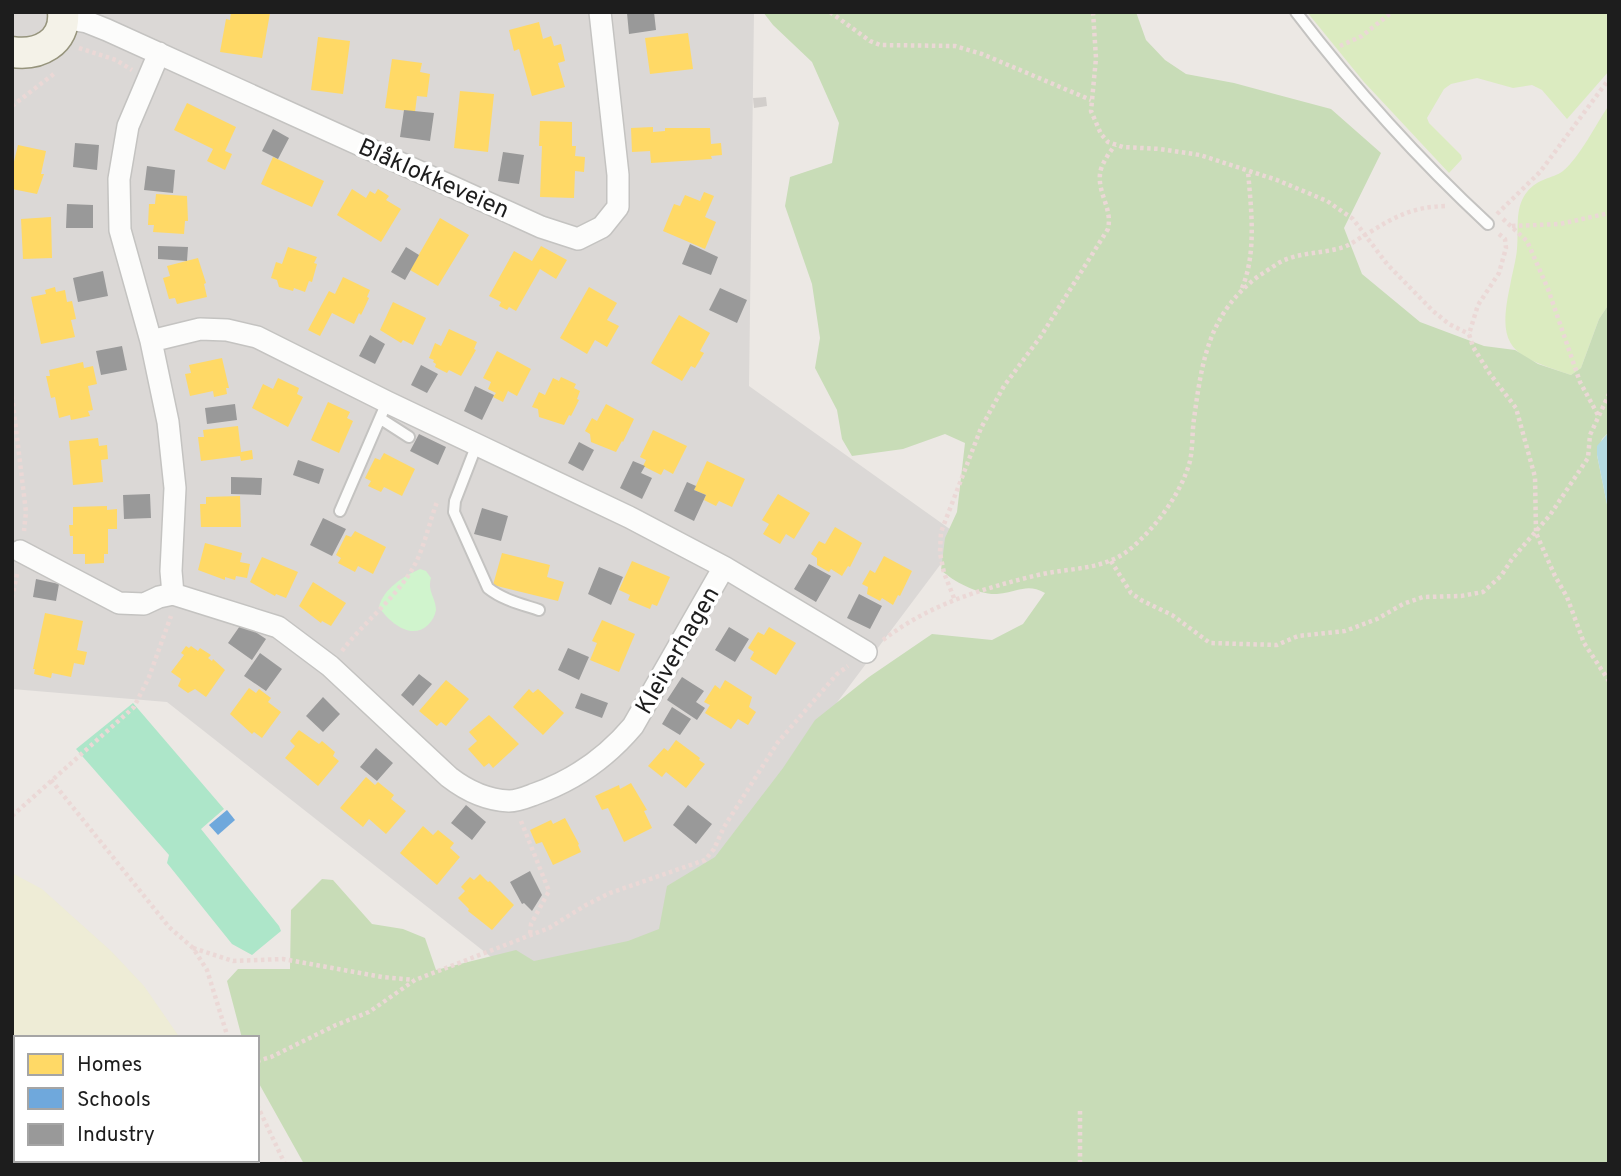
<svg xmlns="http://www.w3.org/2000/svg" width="1621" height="1176" viewBox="0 0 1621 1176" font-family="Overpass,sans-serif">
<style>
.residential{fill:#dbd8d6}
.farmland{fill:#eeecd6}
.grass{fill:#dbebc0}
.forest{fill:#c8dcb7}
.park{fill:#d0f4cd}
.pitch{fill:#ade6c9}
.water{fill:#b5dbe1}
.homes{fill:#ffd966}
.schools{fill:#6fa8dc}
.industry{fill:#999}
.building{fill:#d2cecb}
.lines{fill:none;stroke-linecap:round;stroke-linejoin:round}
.lane-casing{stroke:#c4c3c1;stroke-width:14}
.street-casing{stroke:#c4c3c1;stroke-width:24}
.secondary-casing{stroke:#96947c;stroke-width:33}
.path{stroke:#ebd8d6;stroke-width:4.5;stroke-dasharray:3.5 3.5;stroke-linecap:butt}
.lane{stroke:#fcfcfb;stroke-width:10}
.street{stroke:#fcfcfb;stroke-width:21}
.secondary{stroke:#f4f2e8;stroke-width:30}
.labels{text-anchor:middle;stroke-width:7;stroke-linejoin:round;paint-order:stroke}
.street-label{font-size:24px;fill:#1d1d1d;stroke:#fff}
</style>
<rect width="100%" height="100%" fill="#ece8e4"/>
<path class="residential" d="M12 12H754L749 386 961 537 617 996 500 964 167 702 12 689Z"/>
<path class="farmland" d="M12 873 42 889 111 951 144 986 180 1038H16V1160H251L253 1164H12Z"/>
<path class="grass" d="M1307 12H1609V71L1567 119 1542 90 1532 85 1513 88 1477 78 1451 84 1444 89 1427 118 1429 123 1461 155 1462 159 1449 173 1364 82Z
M1609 105V304L1599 319 1581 368 1571 375C1513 356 1496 350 1510 286 1512 274 1516 261 1517 249 1519 230 1514 208 1527 192 1538 178 1552 179 1563 171 1580 157 1596 124 1609 105Z"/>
<path class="forest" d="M763 12H1136L1146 40 1165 60 1186 74 1234 83 1331 109 1381 153 1344 228 1362 274 1420 322 1484 346 1515 350 1538 364 1571 375 1581 368 1599 319 1609 304V432L1602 439 1597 455 1609 514V1164H304L257 1080V1038H242L227 981 238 969H290L291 910 322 879 333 880 372 924 403 929 425 938 436 970 516 950 534 961 628 941 659 929 667 886 715 857 783 768 815 720 869 677 932 634 992 640 1023 624 1045 593C1026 582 1017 593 997 594 979 595 954 582 941 570L945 538 957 512 965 443 945 434 903 449 852 456 842 439 837 410 815 368 820 338 812 284 785 206 790 177 832 163 839 123 812 62 773 25Z"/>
<path class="park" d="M420 569 426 571 431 578C427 591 436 598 436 610 435 616 432 621 428 625 411 641 389 622 379 607 383 589 404 576 420 569Z"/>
<path class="pitch" d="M133 703 224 809 201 829 279 926 281 931 252 955 232 944 167 863 169 855 76 749Z"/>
<path class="water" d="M1609 432V514L1597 455V446Z"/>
<path class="homes" d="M231 12 270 13 262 58 220 52 226 19 230 20Z
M539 22 543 39 551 36 554 46 561 44 565 61 558 63 565 87 532 96 519 49 514 51 509 30Z
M688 33 693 69 650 74 645 38Z
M318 37 350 41 343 94 311 90Z
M392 59 422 63 420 72 430 74 427 97 417 96 415 112 385 108Z
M460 91 494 94 488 152 454 148Z
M187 103 236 127 225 151 232 154 225 170 207 161 213 149 174 130Z
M540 121 572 122V146H576L575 156 585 157 584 172 575 171 574 198 540 197 542 146H539Z
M653 127V132L665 131V128H710L711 144 721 143 722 155 711 156 712 159 651 163 650 151 632 152 631 128Z
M18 145 46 151 41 174H44L37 194 12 189V170Z
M273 157 324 181 312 207 261 184Z
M352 189 366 198 370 191 375 194 378 189 389 196 386 200 401 209 381 242 337 215Z
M704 192 714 196 705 217 716 222 705 249 663 231 674 204 680 206 685 195 700 201Z
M156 194 187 196 188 221H185L184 234 153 232 154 225H148L149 204H155Z
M51 217 52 258 23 259 21 219Z
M440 218 469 235 438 286 410 270Z
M541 246 567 260 556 279 540 269 516 311 509 307 507 310 499 306 501 302 489 296 514 251 532 261Z
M288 247 317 257 314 263 317 264 312 282 309 281 305 292 294 288 293 291 279 287 277 280 271 278 276 262 282 264Z
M198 258 206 283 204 284 207 297 177 304 175 298 169 299 163 278 170 276 167 266Z
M343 277 370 290 367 297 369 298 361 315 359 313 354 324 332 313 320 336 308 330 329 291 335 294Z
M55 287 56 292 65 290 67 302 72 301 76 319 71 320 75 337 41 344 31 297 46 294 45 290Z
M589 287 617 303 607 320 619 326 607 347 595 340 587 354 560 338Z
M393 302 426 318 413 345 403 340 401 343 380 330Z
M679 315 710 333 700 351 704 353 695 368 691 366 682 381 651 363Z
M449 329 477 342 474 349 476 350 461 376 449 370 447 373 435 367 436 364 433 362 434 360 429 358 435 343 441 346Z
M497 351 531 369 517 396 508 391 503 402 493 397 496 393 488 389 491 382 483 378Z
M222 358 229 388H226L227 394 214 397 213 391 190 396 185 374 191 373 189 365Z
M83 362 84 368 93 366 97 384 88 386 93 410 88 411 90 416 71 420 70 415 59 418 55 397 51 398 46 376H50L49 370Z
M561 377 576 384 574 388 580 391 577 399 579 400 571 416 569 415 564 425 539 417 538 409 532 407 539 392 545 395 553 378 559 381Z
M278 378 299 388 297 394 303 397 288 427 252 408 263 384 273 389Z
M328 402 350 412 347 418 353 421 339 453 311 440Z
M606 404 634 419 623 442 622 441 616 452 591 442 590 434 585 431 592 418 597 421Z
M238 426 241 452 252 450 253 459 241 461 240 456 201 461 198 437H204L203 430Z
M653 430 687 446 673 474 664 469 661 475 643 466 646 460 640 457Z
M98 438 99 446 107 445 108 459 101 460 103 482 73 485 69 441Z
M384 453 415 469 402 496 384 487 381 492 368 486 371 481 365 478 375 458 380 460Z
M707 461 745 479 732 507 719 501 716 506 704 500 706 495 694 490Z
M778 494 810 513 794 539 786 534 780 544 763 534 769 524 762 520Z
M240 496 241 527H201L200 504H206V497Z
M107 506V510L117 509V529H108V554H104V563L85 564V554H73V536H70L69 525H73V507Z
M835 527 862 543 850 567 848 566 842 576 831 569 829 572 817 565V558L811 554 819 541 825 544Z
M355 531 386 547 373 574 358 566 355 572 338 563 341 558 336 555 346 535 351 537Z
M205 543 242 553 240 562 250 564 247 578 236 576 235 580 225 577V580L198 570Z
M502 553 550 565 547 577 564 582 558 601 493 585Z
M884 556 912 571 900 596 898 595 893 605 882 598 880 601 867 594 868 587 862 584 870 570 875 573Z
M262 557 298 572 286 598 276 594 275 596 250 582Z
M632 561 670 577 657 606 652 604 650 609 628 600 630 595 619 590Z
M313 582 346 603 331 626 322 621 321 623 299 606Z
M45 613 83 621 77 650 87 652 84 665 74 663 71 677 52 673 51 678 34 674 35 669H33Z
M602 620 635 634 619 672 590 660 597 643 592 641Z
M769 627 796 643 776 675 750 659 754 652 748 648 758 632 764 635Z
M186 646 189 648 191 646 198 651 200 648 211 655 208 658 212 661 213 659 225 670 206 697 195 689 188 693 178 686 181 679 171 672 184 655 181 653Z
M446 680 469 699 446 726 441 722 437 726 419 711Z
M725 680 752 697 749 707 756 712 748 725 738 719 731 729 705 713 710 705 704 702 715 685 720 689Z
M249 688 256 693 259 689 271 698 268 702 281 712 262 738 254 732 252 734 230 714Z
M529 689 533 693 538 689 564 713 543 735 513 707Z
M489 715 519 744 493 768 489 763 484 767 468 749 477 741 469 732Z
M299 730 319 744 322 741 335 752 333 756 339 761 318 786 285 758 295 746 290 741Z
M676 740 700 758 699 760 705 764 686 788 666 772 662 777 648 766 664 748 668 751Z
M366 777 375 785 378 782 394 795 391 799 406 811 386 834 369 819 363 827 340 808Z
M631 783 647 810 644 811 652 828 624 842 608 808 602 810 595 796 619 785 620 789Z
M565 818 579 844 578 845 581 852 553 865 542 842 536 844 530 830 551 820 553 824Z
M423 826 433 835 438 830 454 843 450 848 460 857 437 885 400 853Z
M480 874 488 882 490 881 514 905 492 930 468 911 469 909 458 898 465 891 461 887 470 877 474 880Z"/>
<path class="schools" d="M227 810 235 820 218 835 209 825Z"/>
<path class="industry" d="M654 12 656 30 629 34 627 13Z
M404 110 434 113 430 141 400 137Z
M273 129 289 138 278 159 262 151Z
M75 143 99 145 97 170 73 167Z
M503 152 524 155 519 184 498 181Z
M147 166 175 170 173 193 144 190Z
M67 204 93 205V228H66Z
M690 244 718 257 711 275 682 264Z
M158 246 188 247 187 261 158 259Z
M406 247 419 255 405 280 391 272Z
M103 271 108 296 78 302 73 278Z
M720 288 747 300 737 323 709 310Z
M370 335 385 344 375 364 359 356Z
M122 346 127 370 101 375 96 351Z
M421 365 438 374 427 393 411 385Z
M475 386 494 395 482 420 464 411Z
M235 404 237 420 207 424 205 408Z
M419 434 446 447 438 465 410 451Z
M579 442 594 450 583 471 568 463Z
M298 460 324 469 319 484 293 475Z
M633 461 645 466 641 473 652 478 642 499 620 488Z
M231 477 262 478 261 495 231 494Z
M687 482 696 486 694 490 706 495 694 521 674 511Z
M150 494 151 518 124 519 123 495Z
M482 508 508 516 501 541 474 534Z
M323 518 346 529 332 556 310 545Z
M809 564 831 576 816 602 794 589Z
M599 567 623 577 611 605 588 594Z
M36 579 59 584 56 601 33 597Z
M859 594 882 606 870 629 847 618Z
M242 623 266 639 252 660 228 643Z
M729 627 749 639 735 662 715 650Z
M568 648 589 657 579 680 558 670Z
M260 653 282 669 266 691 244 676Z
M419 674 432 684 413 706 401 695Z
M682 677 704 691 696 702 705 708 697 720 667 700Z
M581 693 608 703 602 718 575 708Z
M323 697 340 714 323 732 306 716Z
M672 707 691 719 680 735 662 724Z
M376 748 393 763 377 781 360 767Z
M466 805 486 822 472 840 451 823Z
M688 805 712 824 696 844 673 825Z
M530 871 542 895 532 911 524 903 522 904 510 882Z"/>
<path class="building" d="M766 97 767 106 754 108 753 98Z"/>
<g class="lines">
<g class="lane-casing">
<path id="lane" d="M1296 12C1354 88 1418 159 1488 224
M381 419 409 437
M477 444 455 501 454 512 488 588C503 600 521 604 539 610
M340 511 387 402"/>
</g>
<g class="street-casing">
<path id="street" d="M63 18 87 22 107 30 541 227 578 239 602 227 618 207V175L600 12
M151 341 200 329 227 330 257 337 387 402 629 517 724 567 633 726C606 758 575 780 535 794 527 797 518 801 509 801 486 800 467 791 449 777L330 666 278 627 173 594 171 571 175 488 168 422 151 341 120 230 119 179 128 126 159 53
M20 551 119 603 144 604 159 597 173 594
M724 567 866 652"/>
</g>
<g class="secondary-casing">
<path id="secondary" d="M12 52C38 56 66 43 63 12"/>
</g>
<path class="path" d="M830 12 870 41 880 45 955 46 982 54 1091 100
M1093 12 1096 58 1091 111 1101 134 1108 142 1123 147 1160 149 1200 155 1277 180 1327 201 1353 219 1387 264 1433 311 1449 324 1469 334
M1340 46 1362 36 1392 12
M79 48 116 60 132 70
M12 106 55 73
M1497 214 1540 172 1609 79
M1503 219 1527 241 1548 289 1580 382 1598 415
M1512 226 1560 224 1609 213
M1499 234 1505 239 1506 248 1499 273 1478 305 1469 334 1473 347 1490 374 1516 408 1535 477 1536 533 1555 576 1567 597 1584 643 1609 681
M1242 288C1257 252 1251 209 1248 171
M12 396 26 512 24 531
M1111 561 1131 593 1141 600 1172 615 1210 643 1277 645 1298 636 1345 631 1377 619 1403 604 1423 597 1461 596 1483 592 1501 576 1512 559 1550 515 1588 458 1590 435 1609 394
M12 598 17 574
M954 598 944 573 940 553 941 532 981 428 1004 386 1041 336 1108 229C1113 207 1095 191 1101 169 1104 160 1110 152 1115 145
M883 640C930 604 981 589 1038 575 1073 567 1108 571 1136 544 1159 523 1182 491 1190 461 1193 447 1192 432 1194 419 1202 360 1209 312 1260 275 1269 270 1278 262 1287 259 1306 252 1326 253 1344 247 1352 244 1359 238 1367 234 1394 217 1412 207 1445 206
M342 651C364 622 394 600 413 568 424 549 429 523 437 502
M51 780 169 927 193 948 207 970 228 1038
M12 816 134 707 149 677 171 616
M521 821 549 891 531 924 530 935
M193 948 233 961 283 959 382 977 414 980
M257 1061 271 1057 336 1025 369 1012 415 980 549 928 586 905 610 893 705 860 714 849 724 827 778 742 837 674 848 666
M257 1105 285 1164
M1080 1111V1164"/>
<use href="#lane" class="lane"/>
<use href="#street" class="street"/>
<use href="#secondary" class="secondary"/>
</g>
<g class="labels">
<g class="street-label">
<text transform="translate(434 178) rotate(24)" y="8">Blåklokkeveien</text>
<text transform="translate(677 650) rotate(-60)" y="8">Kleiverhagen</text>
</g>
</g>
<rect width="1621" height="1176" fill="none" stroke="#1d1d1d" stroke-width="28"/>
<rect x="14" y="1036" width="245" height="126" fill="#ffffff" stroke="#a5a5a5" stroke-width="2"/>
<rect x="28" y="1054" width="35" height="21" fill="#ffd966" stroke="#a5a5a5" stroke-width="2"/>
<text x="77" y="1071" font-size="21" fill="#1d1d1d">Homes</text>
<rect x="28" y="1088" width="35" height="21" fill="#6fa8dc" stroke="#a5a5a5" stroke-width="2"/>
<text x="77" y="1106" font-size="21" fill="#1d1d1d">Schools</text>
<rect x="28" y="1124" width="35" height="21" fill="#999999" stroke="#a5a5a5" stroke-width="2"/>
<text x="77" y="1141" font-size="21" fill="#1d1d1d">Industry</text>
</svg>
